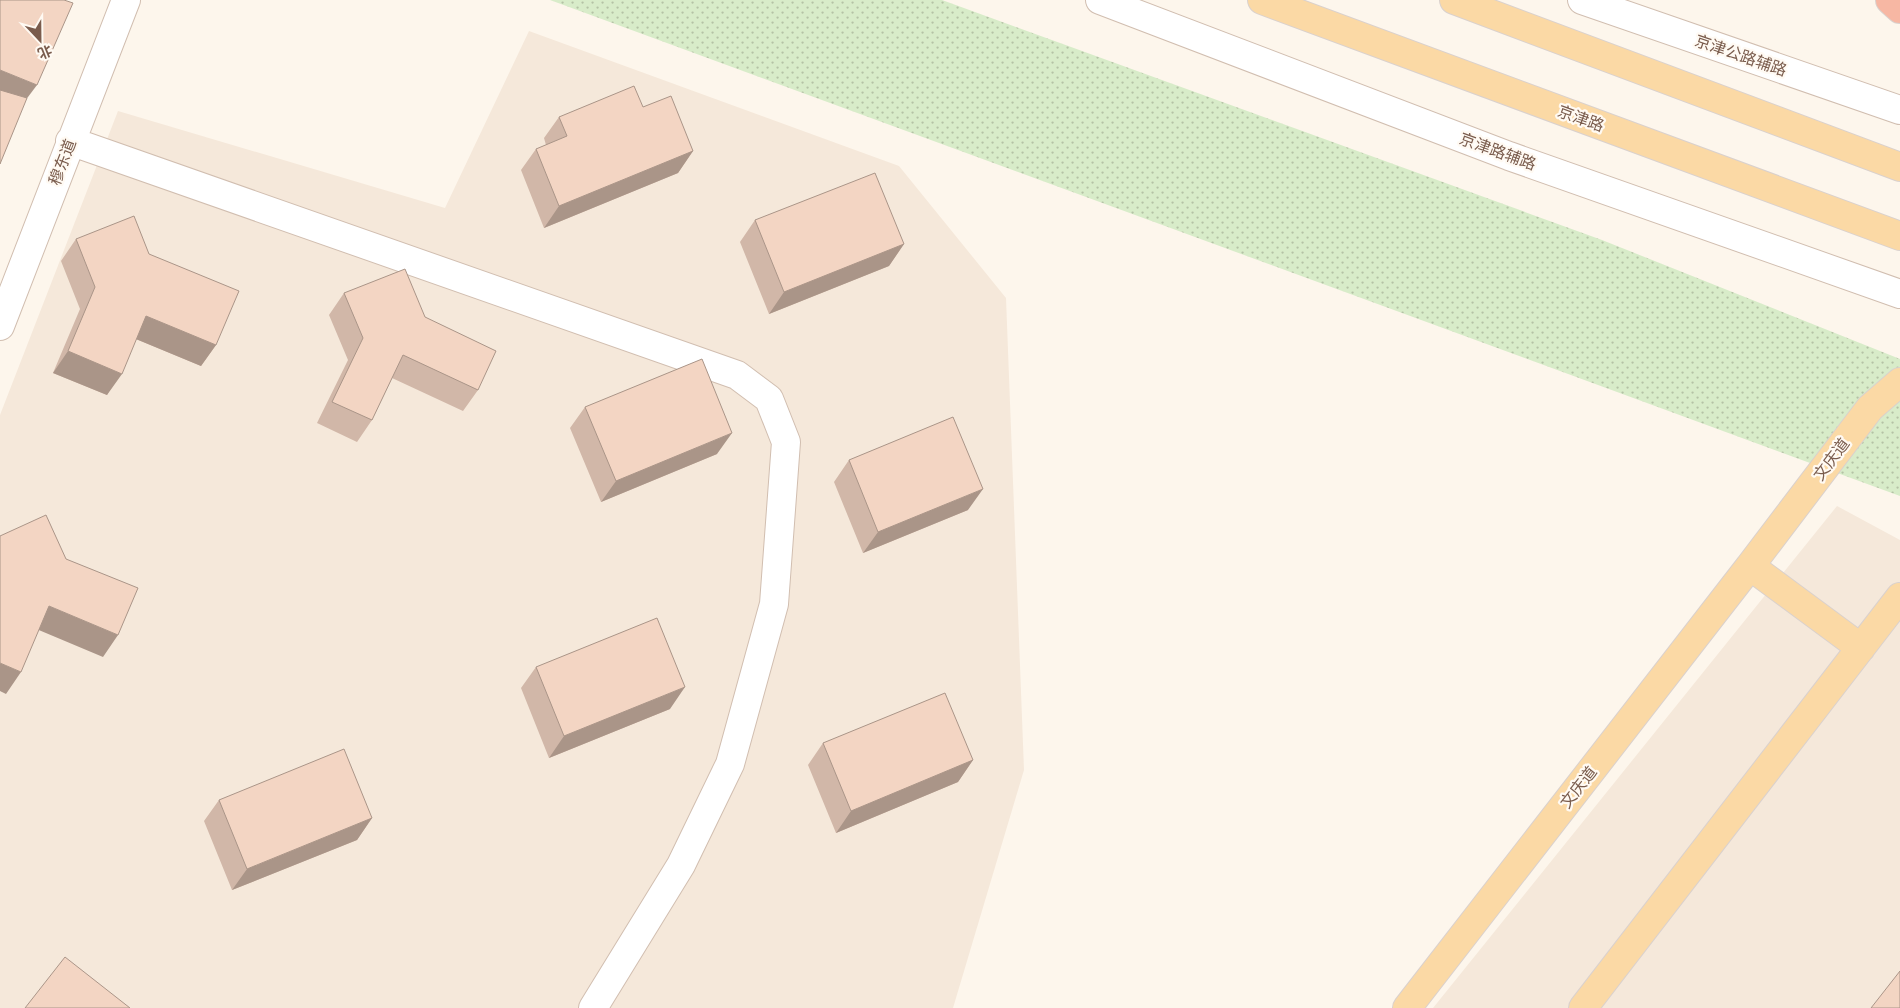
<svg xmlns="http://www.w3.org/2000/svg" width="1900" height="1008" viewBox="0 0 1900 1008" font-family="Rubik,'Noto Sans SC',sans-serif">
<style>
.residential{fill:#f5e8da}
.grass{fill:url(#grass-dots)}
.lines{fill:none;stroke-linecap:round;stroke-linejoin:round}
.minor-casing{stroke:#d1beb0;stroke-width:30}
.major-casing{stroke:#dad1cd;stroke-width:30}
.highway-casing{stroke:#dad1cd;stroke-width:30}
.minor{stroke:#fff;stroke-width:28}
.major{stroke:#fbd9a5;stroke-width:28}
.highway{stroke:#f7b7a3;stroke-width:28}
.wall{fill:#d1b7a8}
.shaded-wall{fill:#aa9588}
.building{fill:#f3d5c3;stroke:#aa9588}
.labels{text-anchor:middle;stroke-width:4.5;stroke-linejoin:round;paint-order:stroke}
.street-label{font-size:16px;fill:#7a5c4d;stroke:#fffaf3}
</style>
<defs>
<pattern id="grass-dots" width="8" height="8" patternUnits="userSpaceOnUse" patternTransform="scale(1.25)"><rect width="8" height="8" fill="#d8ecc9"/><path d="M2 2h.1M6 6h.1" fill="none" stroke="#b4c2a5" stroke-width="1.8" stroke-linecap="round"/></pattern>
</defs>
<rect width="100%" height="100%" fill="#fdf6ec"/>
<path class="residential" d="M529 31 899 166 1006 298 1024 770 953 1008H0V415L118 111 445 208Z
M1837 506 1900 540V1008H1433Z"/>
<path class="grass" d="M550 0H942L1602 240 1900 359V496Z"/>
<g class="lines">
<g class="minor-casing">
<path id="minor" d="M1100 0 1509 156 1900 294
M1582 0 1900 110
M70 141 737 375 769 399 786 442 774 604 730 764 681 865 593 1008
M0 326 126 0"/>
</g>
<g class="major-casing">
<path id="major" d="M1262 0 1900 236
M1454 0 1900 167
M1750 566 1870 408 1900 382
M1407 1008 1750 566 1861 648
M1583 1008 1900 597"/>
</g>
<g class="highway-casing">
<path id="highway" d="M1890 0 1900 9"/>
</g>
<use href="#minor" class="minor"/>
<use href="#major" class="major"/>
<use href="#highway" class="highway"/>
</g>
<path class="wall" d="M643 107 693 151 678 173 544 228 521 170 536 149 546 145 544 138 559 117Z
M755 220 904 244 889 266 769 314 740 242Z
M76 239 149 254 216 345 201 366 136 339 107 395 53 373 80 309 61 261Z
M344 293 425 317 478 390 463 411 392 378 372 420 357 442 317 423 348 360 329 315Z
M585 407 717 454 601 502 570 428Z
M849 460 968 510 863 553 834 482Z
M536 667 670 709 549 758 521 688Z
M823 743 973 760 958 782 836 833 808 765Z
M219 800 372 818 357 840 232 890 204 821Z"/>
<path class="shaded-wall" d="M0 70 37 85 25 101 0 91Z
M693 151 678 173 544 228 559 206Z
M904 244 889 266 769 314 784 292Z
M146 316 216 345 201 366 131 337Z
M68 351 122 374 107 395 53 373Z
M732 433 717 454 601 502 616 481Z
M983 489 968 510 863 553 878 532Z
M49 606 118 635 103 657 34 628Z
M0 663 21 672 6 694 0 691Z
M685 687 670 709 549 758 564 736Z
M973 760 958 782 836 833 851 811Z
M372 818 357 840 232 890 247 869Z"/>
<path class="building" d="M0 0H64L73 3 37 85 0 70Z
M634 86 643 107 671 96 693 151 559 206 536 149 567 136 559 117Z
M0 90 27 98 0 164Z
M875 173 904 244 784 292 755 220Z
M134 216 149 254 239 291 216 345 146 316 122 374 68 351 95 287 76 239Z
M405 269 425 317 496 351 478 390 403 355 372 420 332 402 363 338 344 293Z
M702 359 732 433 616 481 585 407Z
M953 417 983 489 878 532 849 460Z
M46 515 66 559 138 588 118 635 49 606 21 672 0 663V536Z
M657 618 685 687 564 736 536 667Z
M945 693 973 760 851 811 823 743Z
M344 749 372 818 247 869 219 800Z
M65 957 130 1008H25Z
M1900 971V1008H1871Z"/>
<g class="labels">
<g class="street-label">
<text transform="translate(1741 55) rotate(19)" y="6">京津公路辅路</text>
<text transform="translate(1581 118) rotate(20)" y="6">京津路</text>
<text transform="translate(1498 151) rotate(20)" y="6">京津路辅路</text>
<text transform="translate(62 162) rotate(-69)" y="6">穆东道</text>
<text transform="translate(1831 459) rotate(-53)" y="6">文庆道</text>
<text transform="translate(1578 787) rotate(-52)" y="6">文庆道</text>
</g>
</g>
<g transform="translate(40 40) rotate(158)" stroke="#fffaf3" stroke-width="4" paint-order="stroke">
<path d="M0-4L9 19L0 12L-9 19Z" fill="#7a5c4d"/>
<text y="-8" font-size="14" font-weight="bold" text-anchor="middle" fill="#7a5c4d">北</text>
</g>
</svg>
